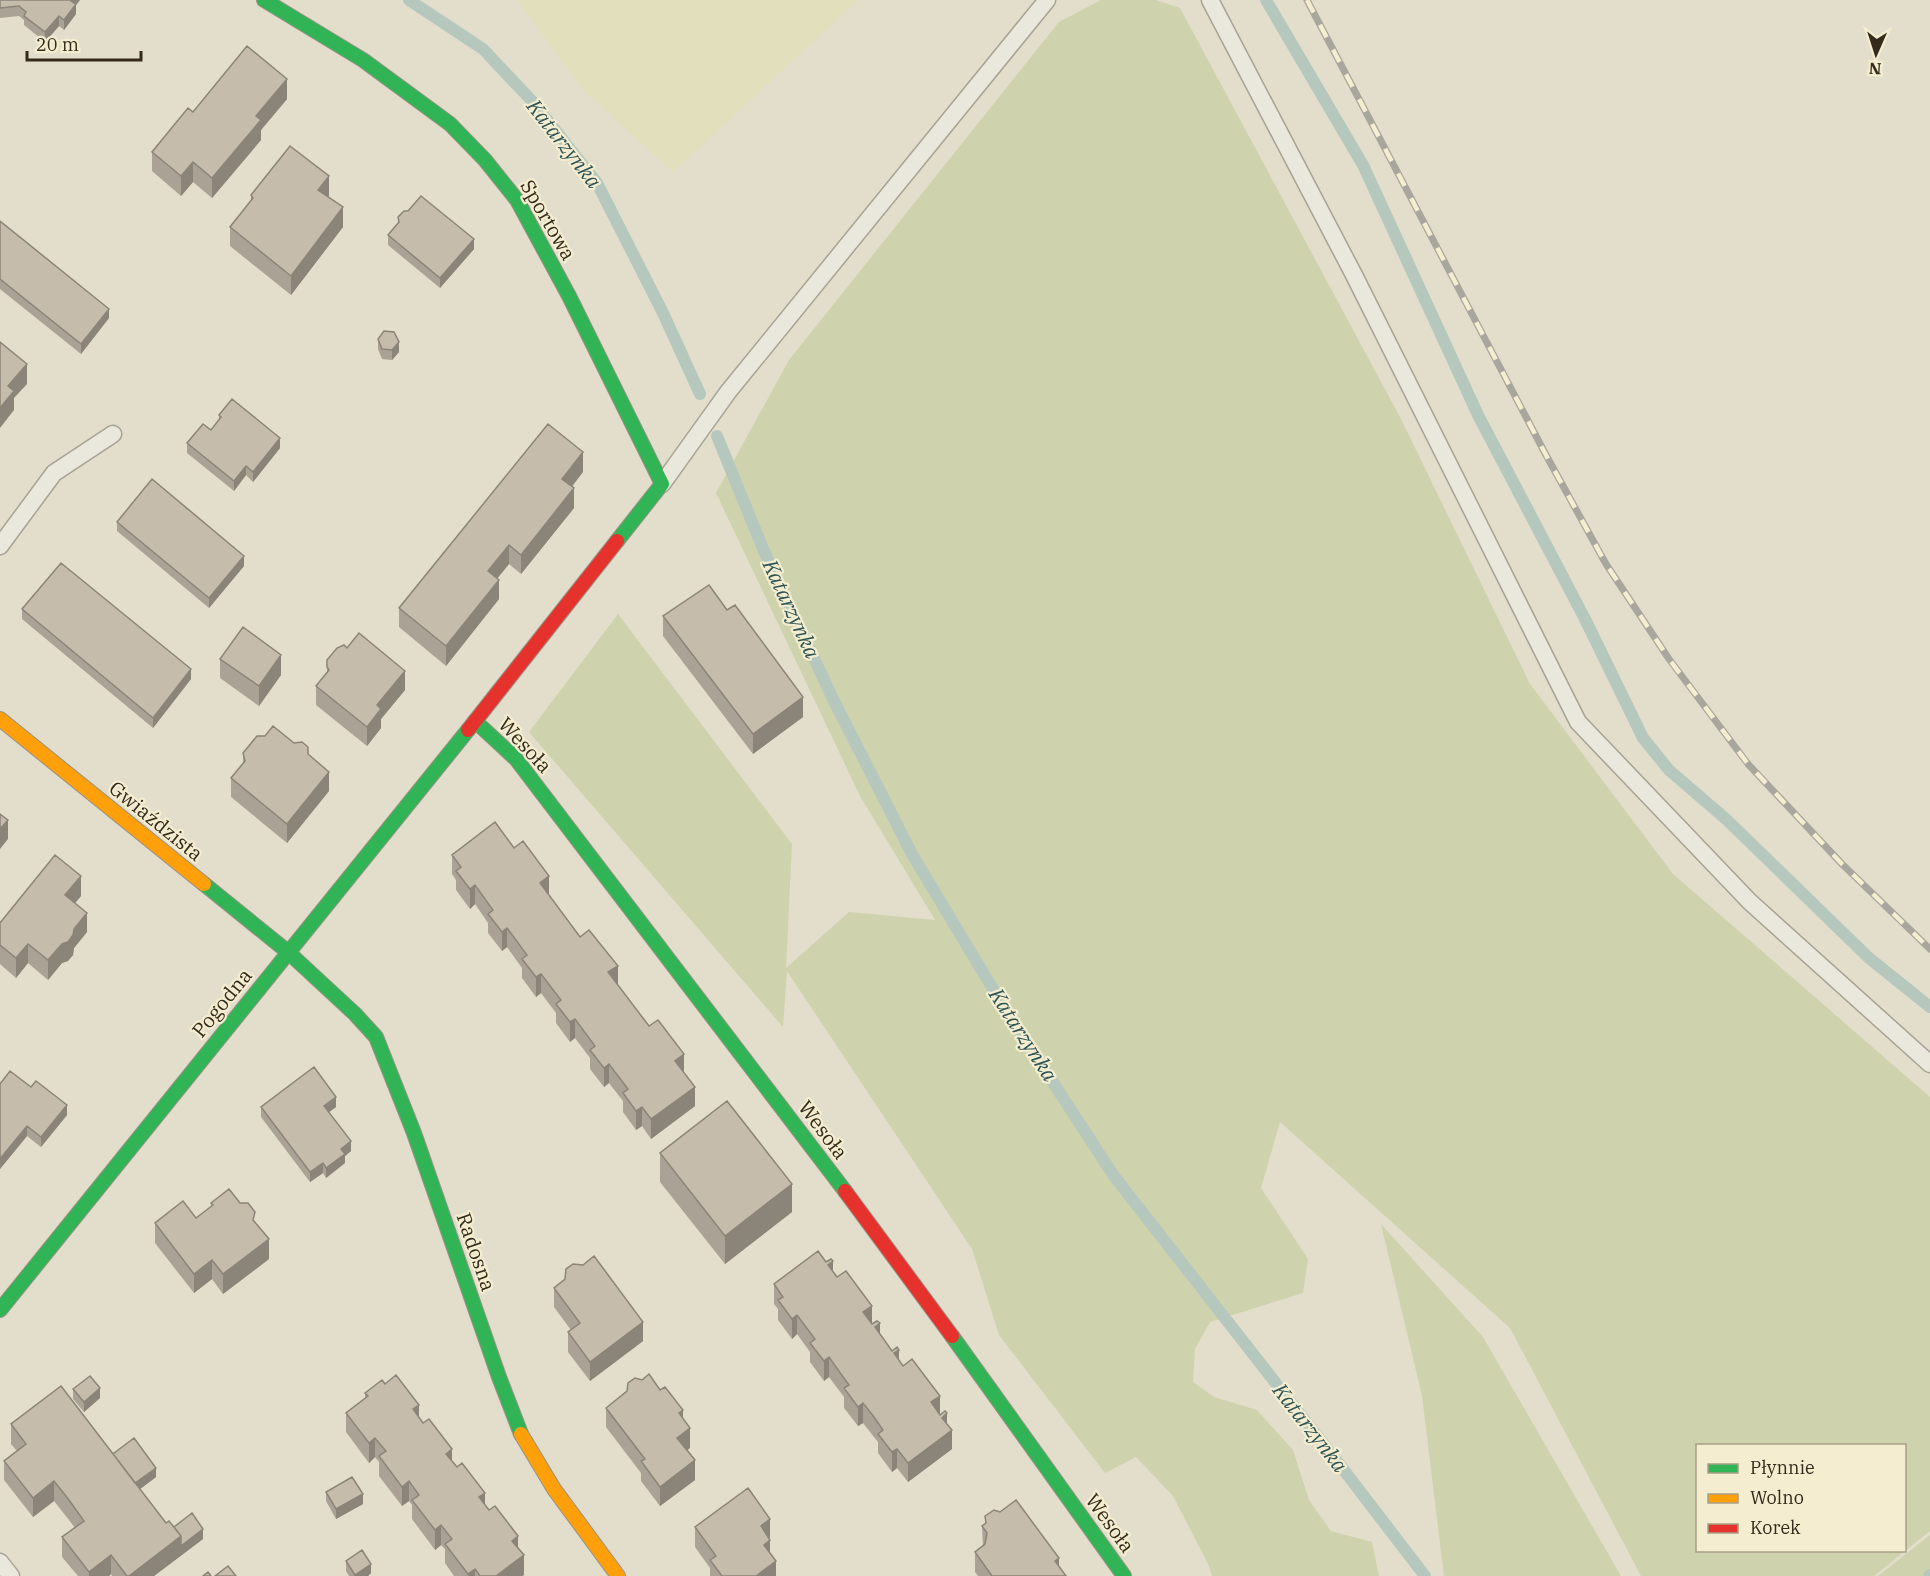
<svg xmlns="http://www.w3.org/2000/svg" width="1930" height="1576" viewBox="0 0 1930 1576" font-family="'IBM Plex Serif',serif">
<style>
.farmland{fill:#e2dfbc}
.green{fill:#ced3ad;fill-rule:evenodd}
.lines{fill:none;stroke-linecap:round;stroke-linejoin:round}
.stream{stroke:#b6c8be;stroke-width:12}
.lane-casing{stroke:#a7a294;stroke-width:19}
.fast-casing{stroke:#979284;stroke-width:16}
.slow-casing{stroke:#979284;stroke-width:16}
.jam-casing{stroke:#979284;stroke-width:16}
.lane{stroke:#eae7dc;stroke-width:16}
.fast{stroke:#30b455;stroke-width:14}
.slow{stroke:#ff9f0a;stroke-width:14}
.jam{stroke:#e5322d;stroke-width:14}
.rail-casing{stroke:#a9a69d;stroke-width:7}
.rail{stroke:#f4edd0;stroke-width:4.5;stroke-dasharray:14;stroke-linecap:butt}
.wall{fill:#aaa294}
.shaded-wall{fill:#8b8478}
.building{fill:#c6bcac;stroke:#8b8478;stroke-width:1.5}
.labels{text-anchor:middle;stroke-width:4.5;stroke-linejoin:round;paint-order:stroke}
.street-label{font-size:20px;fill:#352b1d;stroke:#f4edd0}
.water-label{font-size:21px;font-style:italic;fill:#2d5355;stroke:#f4edd0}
</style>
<rect width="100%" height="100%" fill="#e2decb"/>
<path class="farmland" d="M517 0H858L673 172 584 91Z"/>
<path class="green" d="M1101 0H1156L1180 8 1401 419 1530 684 1673 874 1930 1097V1531L1874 1576H1641L1510 1328 1280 1122 1261 1188 1308 1259 1303 1293 1210 1322 1195 1349 1193 1382 1214 1397 1257 1410 1293 1450 1309 1500 1331 1531 1372 1542 1379 1576H1212L1208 1564 1173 1496 1136 1457 1105 1473 999 1335 972 1249 787 971 783 1027 529 732 618 614 792 844 786 968 849 912 935 920 860 796 716 493 789 360 1059 22ZM1698 1446H1904V1550H1698Z
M1381 1224 1483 1337 1621 1576H1444L1422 1396Z
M1930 1535V1576H1878Z"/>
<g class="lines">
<path class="stream" d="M409 0 483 49 532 101 597 183 663 313 700 394
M1266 0 1363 165 1478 415 1585 619 1643 738 1669 770 1727 820 1869 958 1930 1007
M717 436 764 551 833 699 912 854 1005 1009 1114 1176 1346 1473 1425 1576
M1929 1576 1930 1575"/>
<g class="lane-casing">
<path id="lane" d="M1210 0 1354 275 1578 722 1750 902 1930 1064
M662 484 728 392 1047 0
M0 546 54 473 113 434
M0 1562 11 1576"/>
</g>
<g class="fast-casing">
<path id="fast" d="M264 0 363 60 450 124 485 160 517 200 569 296 662 484 617 541
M475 721 516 759 845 1191
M204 884 288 952 355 1014 376 1037 414 1133 499 1377 521 1434
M0 1310 468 730
M952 1336 1124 1576"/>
</g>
<g class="slow-casing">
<path id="slow" d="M0 719 204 884
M521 1434 554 1489 618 1576"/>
</g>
<g class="jam-casing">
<path id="jam" d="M468 730 617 541
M845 1191 952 1336"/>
</g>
<use href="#lane" class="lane"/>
<use href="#fast" class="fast"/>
<use href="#slow" class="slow"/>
<use href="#jam" class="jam"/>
<g class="rail-casing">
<path id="rail" d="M1307 0 1546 455 1606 564 1669 659 1748 764 1842 864 1930 949"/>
</g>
<use href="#rail" class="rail"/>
</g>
<path class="wall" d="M0 0H80L76 5V14L64 30 59 26 45 42 24 25V20L19 16 0 18Z
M287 99 261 130V140L212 198 193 182 181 196 152 171V152L193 112Z
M251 195 329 196 328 197 343 227 291 295 230 246V227L251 200Z
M398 217 474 249 440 288 388 245V235L398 223Z
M0 221 109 318 81 354 0 289Z
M378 339 399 352 392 360 382 359 378 349Z
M219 415 280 448 253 482 246 475 234 491 187 453V443L211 430 219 420Z
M583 472 572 487 574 508 521 574 509 564 497 578 499 599 446 666 399 627V608Z
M117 522 244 566 209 608 117 531Z
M22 609 191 679 153 728 22 619Z
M663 616 803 717 753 754 663 636Z
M220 659 281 675 259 706 220 678Z
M327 667 405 690 381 719V728L367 746 316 705V686L327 673Z
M294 743 308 754 329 791 287 843 231 797V778L243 763V753Z
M452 855 549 895 684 1073 695 1106 651 1139 642 1126 636 1130 623 1112V1101L609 1083 604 1087 590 1069V1058L575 1038 570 1042 556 1023V1013L541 993 536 997 522 978V968L507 947 502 951 488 933V923L475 904 470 909 456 890V880L452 874Z
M81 896 75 903 87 932 74 948 73 955 68 961 62 963 48 980 28 963 16 978 0 964V923Z
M0 1084 67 1115 41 1147 27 1136 0 1169Z
M261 1107H336L329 1112 351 1151 345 1156V1163L326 1178 323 1173 310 1182 261 1117Z
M660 1153 792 1212 725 1264 660 1182Z
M211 1203 255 1221 269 1259 223 1294 212 1279 194 1293 155 1243V1223L196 1218 211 1207Z
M833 1271 947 1424 952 1449 908 1482 897 1468 892 1472 878 1453V1442L874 1437 863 1423 858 1426 844 1408V1397L829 1377 824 1381 810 1362V1352L797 1334 792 1339 778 1320V1309L774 1304V1284Z
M554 1288 643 1341 590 1381 568 1352V1332L571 1330 554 1307Z
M385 1384 419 1417 518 1548 524 1575 522 1576H454L445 1563V1549L441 1545 435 1550 412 1519V1505L409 1501 402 1506 379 1476V1462L375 1457 369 1463 346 1432V1413L365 1398V1393Z
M73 1389 100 1398 84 1412 73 1399Z
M606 1408 683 1419 690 1448 687 1450 695 1480 660 1506 641 1481V1473L606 1427Z
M11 1424 113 1454 156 1477 140 1489 166 1523 174 1527 203 1539 154 1576H112L111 1574 109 1576H78L62 1557V1537L75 1528 69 1520 54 1501 33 1517 4 1480V1461L17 1451 11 1444Z
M326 1492 363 1504 336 1519 326 1501Z
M985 1516 1059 1567 1066 1576H978L975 1572V1552L983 1546 982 1526 985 1524Z
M695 1527 770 1539V1554L776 1576H710V1568L695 1547Z
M346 1561 371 1573 368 1576H349L346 1571Z"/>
<path class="shaded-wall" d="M72 0H80L76 5V14L64 30V20Z
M59 16V26L45 42V32Z
M287 79V99L261 130V140L212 198V178L256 116Z
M193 162V182L181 196V176Z
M329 176V196L318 210V190Z
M343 207V227L291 295V276Z
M474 239V249L440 288V278Z
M109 309V318L81 354V344Z
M399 342V352L392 360V350Z
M27 364V384L14 398V410L0 428V408L8 386Z
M280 438V448L253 482V472Z
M583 452V472L562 498V479Z
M246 466V475L234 491V481Z
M574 488V508L521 574V555Z
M509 545V564L488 590V571Z
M244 556V566L209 608V598Z
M499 580V599L446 666V646Z
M281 655V675L259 706V686Z
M191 669V679L153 728V718Z
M405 671V690L381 719V728L367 746V727L377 705Z
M803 697V717L753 754V734Z
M329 772V791L287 843V824Z
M8 820V839L0 849V829Z
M81 876V896L65 915V895Z
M549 876V895L540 883Z
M475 885V904L470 909V889Z
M87 913V932L74 948 73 955 68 961 62 963 48 980V960Z
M507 928V947L502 951V932Z
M28 944V963L16 978V958Z
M618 966V985L608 972Z
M541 974V993L536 997V977Z
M575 1019V1038L570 1042V1022Z
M684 1054V1074L675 1061Z
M609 1064V1083L604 1087V1068Z
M695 1087V1106L651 1139V1119Z
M336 1097V1107L324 1116V1106Z
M67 1105V1115L41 1147V1137Z
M642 1107V1126L636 1130V1111Z
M27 1126V1136L0 1169V1159Z
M351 1141V1151L345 1156V1163L326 1178V1168L341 1149Z
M323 1163V1173L310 1182V1172Z
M792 1184V1212L725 1264V1236Z
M269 1239V1259L223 1294V1274Z
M212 1260V1279L194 1293V1274Z
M833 1261V1281L828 1265Z
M872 1306V1325L863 1312Z
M797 1315V1334L792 1339V1319Z
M643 1322V1341L590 1381V1362Z
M880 1323V1343L875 1327Z
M899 1350V1369L894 1353Z
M829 1357V1377L824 1381V1361Z
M100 1388V1398L84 1412V1402Z
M940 1396V1415L931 1402Z
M863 1403V1423L858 1426V1407Z
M419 1405V1425L413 1409Z
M683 1410V1430L679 1413Z
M947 1413V1433L942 1418Z
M690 1428V1448L677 1458V1438Z
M952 1430V1449L908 1482V1463Z
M375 1438V1457L369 1463V1443Z
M452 1449V1469L446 1454Z
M897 1449V1468L892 1472V1452Z
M695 1460V1480L660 1506V1487Z
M156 1468V1477L131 1496V1487Z
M54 1481V1501L33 1517V1498Z
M409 1481V1501L402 1506V1487Z
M485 1493V1512L479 1497Z
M363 1494V1504L336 1519V1509Z
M770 1519V1539L761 1526Z
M441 1525V1545L435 1550V1530Z
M203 1529V1539L154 1576H129L181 1536Z
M518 1536V1556L512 1541Z
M770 1540V1560L764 1545Z
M111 1555V1574L109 1576H89V1572Z
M524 1555V1575L522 1576H496Z
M1059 1558V1576L1055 1561Z
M776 1561V1576H756Z
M371 1564V1573L368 1576H355V1575Z
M475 1569V1576H468V1574Z"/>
<path class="building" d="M0 0H72L71 1 76 4 64 20 59 16 45 32 24 16 26 12 19 6 0 8Z
M247 46 287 79 256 116 261 120 212 178 193 162 181 176 152 152 188 108 193 112Z
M290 146 329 176 318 190 343 207 291 276 230 227 253 198 251 195Z
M421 196 474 239 440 278 388 235 399 222 398 217 404 211H408Z
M0 221 109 309 81 344 0 279Z
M384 331 394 332 399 342 392 350 382 349 378 339Z
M0 342 27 364 8 386 14 391 0 408Z
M232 399 280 438 253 472 246 466 234 481 187 443 203 424 211 430 221 417 219 415Z
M548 424 583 452 562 479 574 488 521 555 509 545 488 571 499 580 446 646 399 608Z
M152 479 244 556 209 598 117 522Z
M61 563 191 669 153 718 22 609Z
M709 585 727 610 735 605 803 697 753 734 663 616Z
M243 627 281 655 259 686 220 659Z
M359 633 405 671 377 705 381 709 367 727 316 686 329 670 327 667V660L337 648 344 645 347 648Z
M273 726 294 743 302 742 308 747V754L329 772 287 824 231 778 245 761 243 753 257 736H265Z
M0 814 8 820 0 829Z
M495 822 514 848 523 841 549 876 540 883 580 937 589 930 618 966 608 972 649 1026 658 1020 684 1054 675 1061 695 1087 651 1119 642 1107 636 1111 623 1093 628 1089 609 1064 604 1068 590 1050 595 1046 575 1019 570 1022 556 1004 561 1000 541 974 536 977 522 959 527 955 507 928 502 932 488 914 493 910 475 885 470 889 456 871 461 867 452 855Z
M55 855 81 876 65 895 87 913 74 929 73 935 68 942 62 944 48 960 28 944 16 958 0 945V923Z
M314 1067 336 1097 324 1106 351 1141 341 1149 345 1154 326 1168 323 1163 310 1172 261 1107Z
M10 1071 31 1087 36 1081 67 1105 41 1137 27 1126 0 1159V1084Z
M727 1101 792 1184 725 1236 660 1153Z
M229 1189 240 1203H248L255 1212 253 1220 269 1239 223 1274 212 1260 194 1274 155 1223 183 1201 196 1218 213 1205 211 1203Z
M818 1251 826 1262 831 1259 833 1261 828 1265 837 1277 846 1271 872 1306 863 1312 872 1324 877 1321 880 1323 875 1327 892 1351 897 1347 899 1350 894 1353 903 1366 912 1359 940 1396 931 1402 940 1415 945 1411 947 1413 942 1418 952 1430 908 1463 897 1449 892 1452 878 1434 883 1430 874 1417 863 1403 858 1407 844 1388 849 1385 829 1357 824 1361 810 1343 815 1339 797 1315 792 1319 778 1300 783 1297 774 1284Z
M594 1256 643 1322 590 1362 568 1332 580 1323 554 1288 565 1279 566 1269 573 1264 583 1265Z
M649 1374 660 1390 665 1387 683 1410 679 1413 690 1428 677 1438 695 1460 660 1487 641 1461 645 1459 606 1408 627 1391 628 1383 635 1378 642 1380Z
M396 1375 419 1405 413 1409 423 1423 429 1419 452 1449 446 1454 457 1467 462 1463 485 1493 479 1497 489 1510 495 1506 518 1536 512 1541 524 1555 496 1576H480L475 1569 468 1574 445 1544 452 1539 441 1525 435 1530 412 1500 419 1495 409 1481 402 1487 379 1456 386 1451 375 1438 369 1443 346 1413 368 1396 365 1393 382 1380 385 1384Z
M90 1376 100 1388 84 1402 73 1389Z
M61 1386 166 1523 169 1521 181 1536 129 1576H127L111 1555 89 1572 62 1537 84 1521 69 1500 54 1481 33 1498 4 1461 26 1444 11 1424Z
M134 1438 156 1468 135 1483 113 1454Z
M352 1477 363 1494 336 1509 326 1492Z
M748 1488 770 1519 761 1526 770 1540 764 1545 776 1561 756 1576H722L710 1560 716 1556 695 1527Z
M1016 1500 1059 1558 1055 1561 1066 1576H992L975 1552 985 1544 987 1533 982 1526 986 1523 985 1516 994 1510 1000 1512Z
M192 1513 203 1529 181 1546V1536L174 1527Z
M362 1550 371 1564 355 1575 346 1561Z
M228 1566 236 1576H215Z
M208 1572 211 1576H203Z"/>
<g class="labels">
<g class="street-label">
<text transform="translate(548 220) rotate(60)" y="7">Sportowa</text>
<text transform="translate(525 745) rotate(47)" y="7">Wesoła</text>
<text transform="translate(156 821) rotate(39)" y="7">Gwiaździsta</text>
<text transform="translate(222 1003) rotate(-51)" y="7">Pogodna</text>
<text transform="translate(823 1130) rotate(53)" y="7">Wesoła</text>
<text transform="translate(476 1252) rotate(71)" y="7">Radosna</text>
<text transform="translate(1110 1523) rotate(54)" y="7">Wesoła</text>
</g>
<g class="water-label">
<text transform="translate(564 144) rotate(52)" y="7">Katarzynka</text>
<text transform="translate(791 609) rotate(65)" y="7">Katarzynka</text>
<text transform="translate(1023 1035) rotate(57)" y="7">Katarzynka</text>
<text transform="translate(1310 1428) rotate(52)" y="7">Katarzynka</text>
</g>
</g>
<rect x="1696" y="1444" width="210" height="108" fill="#f4edd0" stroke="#a89f88" stroke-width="1.5"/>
<rect x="1708" y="1464" width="30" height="9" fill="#30b455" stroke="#a89f88" stroke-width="1.5"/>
<text x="1750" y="1474" font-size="18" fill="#352b1d">Płynnie</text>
<rect x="1708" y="1494" width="30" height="9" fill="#ff9f0a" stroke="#a89f88" stroke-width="1.5"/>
<text x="1750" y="1504" font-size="18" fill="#352b1d">Wolno</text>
<rect x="1708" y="1524" width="30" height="9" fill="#e5322d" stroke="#a89f88" stroke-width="1.5"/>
<text x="1750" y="1534" font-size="18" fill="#352b1d">Korek</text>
<g transform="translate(1876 54) rotate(183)" stroke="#f4edd0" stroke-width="4.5" paint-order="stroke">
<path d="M0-4.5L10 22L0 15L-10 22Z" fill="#352b1d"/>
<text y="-9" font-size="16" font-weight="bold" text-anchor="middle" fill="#352b1d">N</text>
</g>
<path d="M27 51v9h114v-9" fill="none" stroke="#352b1d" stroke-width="3"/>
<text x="36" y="51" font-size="18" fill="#352b1d" stroke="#f4edd0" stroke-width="4.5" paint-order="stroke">20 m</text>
</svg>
